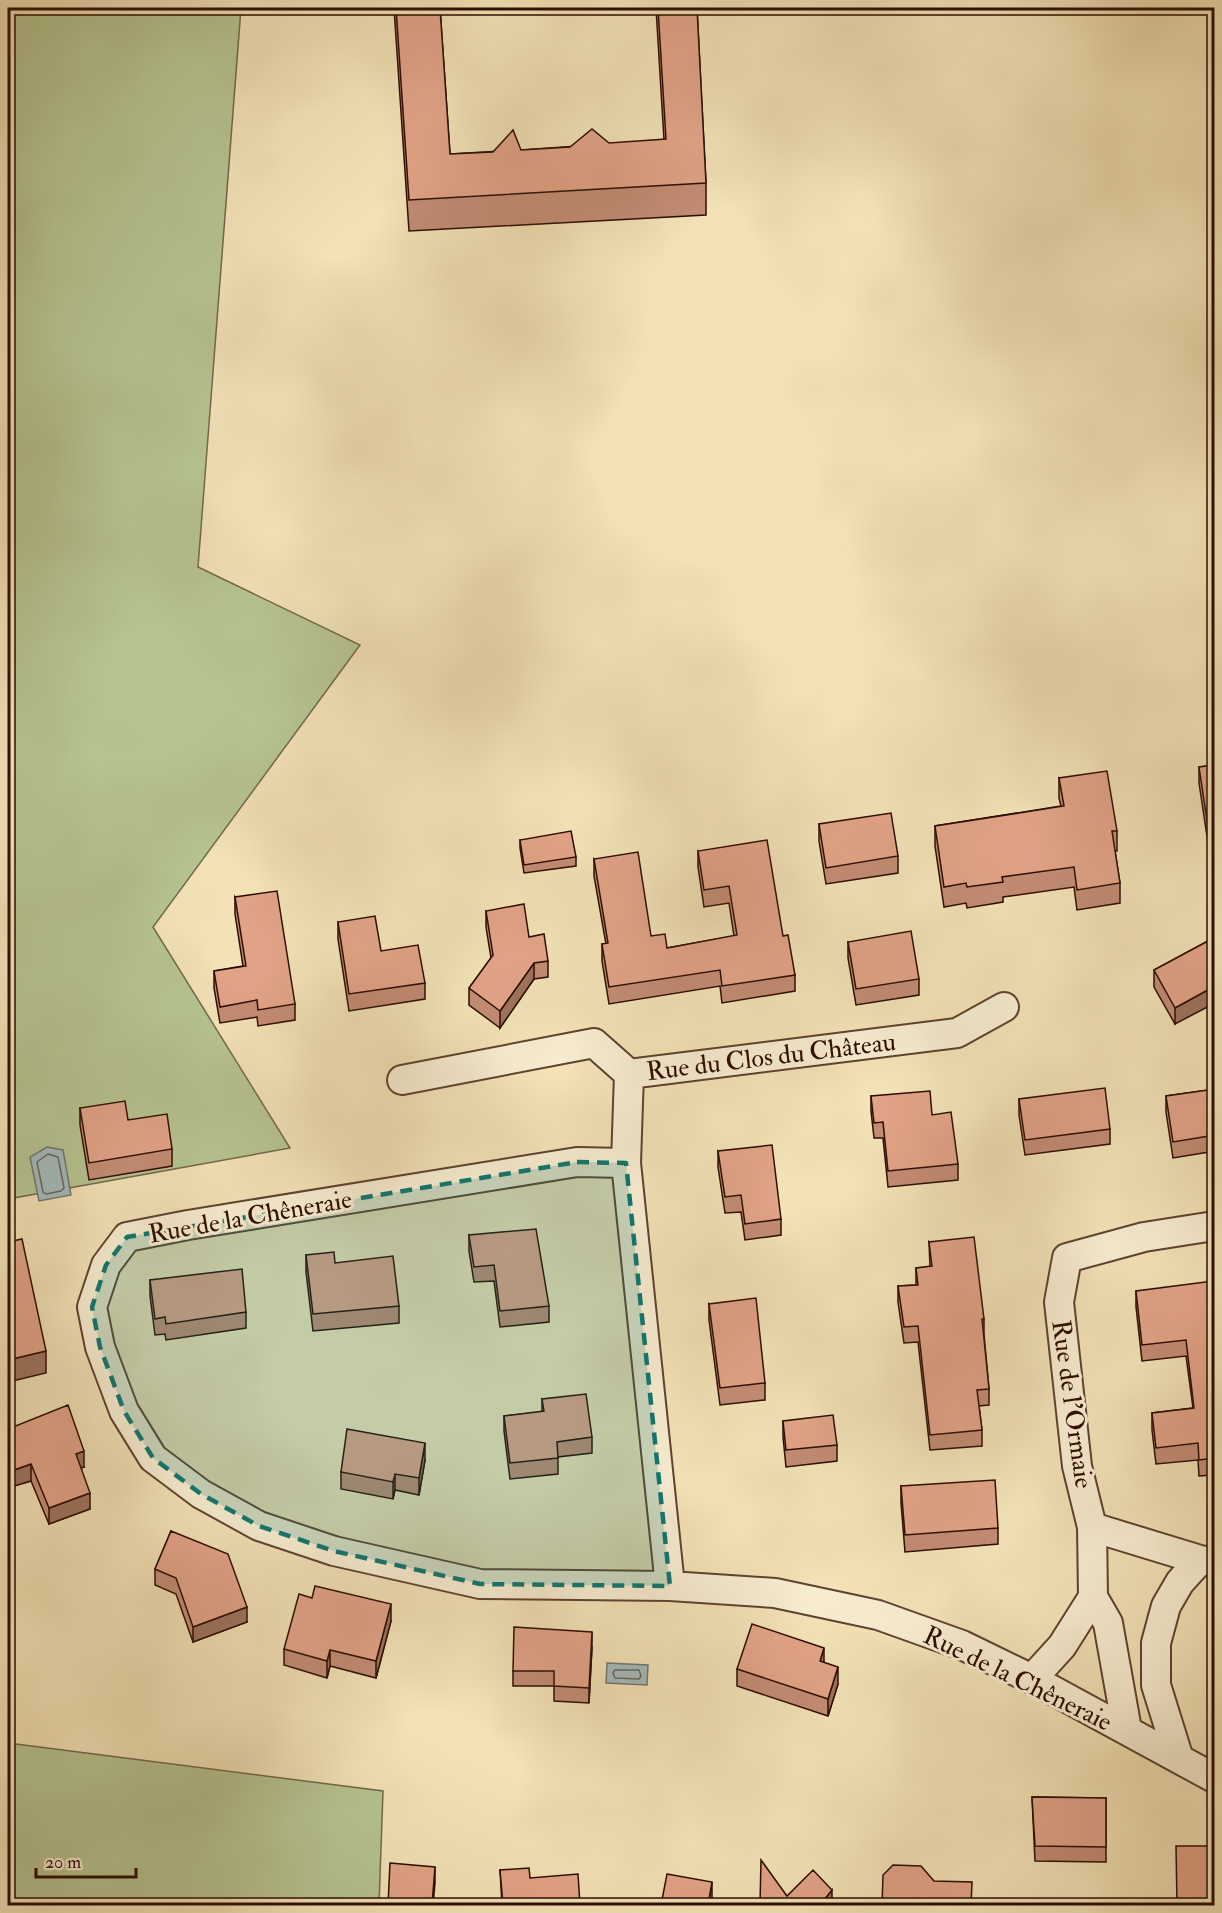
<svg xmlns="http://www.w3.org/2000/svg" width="1222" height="1913" viewBox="0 0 1222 1913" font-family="'IM FELL Double Pica',serif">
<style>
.green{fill:#b6c491;stroke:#72684a;stroke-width:1.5}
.water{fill:#a2baba;stroke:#737570;stroke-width:1.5}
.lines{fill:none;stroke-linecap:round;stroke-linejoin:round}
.shore{stroke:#68645e;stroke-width:1.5}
.minor-casing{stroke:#5e422f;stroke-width:32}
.minor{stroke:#f7ecd0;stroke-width:28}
.wall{fill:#c28c74;stroke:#2d0d02;stroke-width:1.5}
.shaded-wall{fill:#9e725e;stroke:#2d0d02;stroke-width:1.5}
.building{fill:#e1a387;stroke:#2d0d02;stroke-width:1.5}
.marked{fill:#0f766e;fill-opacity:0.2;stroke:#0f766e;stroke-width:4.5;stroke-dasharray:12 8;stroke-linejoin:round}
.labels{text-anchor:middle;stroke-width:6;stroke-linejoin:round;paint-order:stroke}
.street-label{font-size:26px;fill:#2d0d02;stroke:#f7ecd0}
</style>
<rect width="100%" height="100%" fill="#f2e2b6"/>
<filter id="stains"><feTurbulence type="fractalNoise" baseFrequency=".00333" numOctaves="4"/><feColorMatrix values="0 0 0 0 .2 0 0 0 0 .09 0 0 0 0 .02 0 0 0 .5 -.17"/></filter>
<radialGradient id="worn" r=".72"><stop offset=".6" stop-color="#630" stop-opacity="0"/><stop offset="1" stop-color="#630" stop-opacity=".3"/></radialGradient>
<path class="green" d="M8 8H241L198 567 360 645 153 927 290 1148 8 1199Z
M8 1743 383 1791 379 1905H8Z"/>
<path class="water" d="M47 1147 63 1150 71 1195 39 1201 30 1157Z
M607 1663 648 1665 647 1685 606 1683Z"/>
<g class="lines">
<path class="shore" d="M48 1154 58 1157 64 1188 61 1191 46 1194 43 1192 37 1162Z
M615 1670H639L641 1676 639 1679 615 1678 613 1673Z"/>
<g class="minor-casing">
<path id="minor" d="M402 1080 594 1043 629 1074 957 1033 1004 1007
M626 1163 629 1074
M1092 1527 1200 1560 1214 1562
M670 1586 626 1163 577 1162 188 1225 127 1237 106 1265 92 1307 100 1347 124 1411 153 1458 201 1494 259 1526 334 1551 480 1584 670 1586 775 1593 878 1615 962 1645 1032 1679 1214 1778
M1093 1597 1108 1623 1127 1730
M1032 1679 1062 1646 1093 1597 1092 1527 1077 1466 1059 1302 1067 1258 1144 1237 1214 1226
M1179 1759 1156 1685V1643L1166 1606 1180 1582 1200 1560"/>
</g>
<use href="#minor" class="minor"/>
</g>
<path class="wall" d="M394 8H440L450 154 521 150 664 140 656 8H697L706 183V215L409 231Z
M1215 765V862L1211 863 1199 783V767Z
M1059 778 1117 831V851H1115L1120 883V903L1077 910 1074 887 1003 897V902L967 908 966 903 944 907 935 846V826L1061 806 1059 798Z
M819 824 898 856V873L826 884 819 841Z
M520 840 576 857V866L524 873 520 848Z
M698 851 783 936 795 975V991L722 1003 720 986 609 1004 602 961V944H606L594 876V859L651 936 667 948 734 936 729 903 704 907 698 867Z
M235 897 295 1004V1020L258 1026 257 1017 220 1023 214 988V971L243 966 235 914Z
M486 911 529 937 548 961V977L534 979 500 1028 469 1005V988L491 958 486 927Z
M338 922 425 983V999L349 1011 338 939Z
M1208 941 1175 1024 1154 987V970Z
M848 942 919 979V995L856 1005 848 958Z
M1215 1089V1151L1173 1158 1166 1112V1096Z
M871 1096 932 1115 958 1164V1180L888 1187 883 1138H874L871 1111Z
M1019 1099 1110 1129V1144L1025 1155 1019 1115Z
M80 1108 128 1120 172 1149V1166L89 1180 80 1125Z
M718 1151 781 1219V1235L745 1240 741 1212 725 1213 718 1167Z
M469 1235 549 1306V1322L500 1327 494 1281 474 1282 469 1251Z
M929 1242 984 1319V1334L989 1389V1405L979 1406 982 1430V1446L930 1450 918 1342 904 1343 898 1302V1286L916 1285V1268L930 1267Z
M306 1255 335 1263 399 1306V1323L313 1331 306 1272Z
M150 1280 246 1312V1328L166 1340 165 1334 155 1335 150 1296Z
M1136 1291 1215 1296V1475L1199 1476 1198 1460 1156 1464 1152 1430V1413L1193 1408 1186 1356 1142 1361 1136 1307Z
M709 1304 765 1383V1400L720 1405 709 1320Z
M542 1399 592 1437V1453L558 1457V1474L510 1479 504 1431V1416L542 1412Z
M783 1421 837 1445V1461L786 1467 783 1437Z
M8 1429 84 1467 81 1468 90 1509 49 1524 31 1481 14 1486 8 1470Z
M425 1460 419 1495 395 1490 393 1499 341 1489V1472Z
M901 1486 998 1528V1544L905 1552 901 1503Z
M171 1531 247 1622 193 1642 176 1594 155 1585V1569Z
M391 1621 376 1678 330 1666 327 1678 284 1665V1649Z
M592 1647 589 1703 554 1701V1686H513V1671Z
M824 1662 838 1684 828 1716 737 1686V1669Z
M1215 1666V1692H1214Z
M1032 1797 1106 1798V1862L1035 1861Z
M500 1870 530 1878 580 1905H502Z"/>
<path class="shaded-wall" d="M534 963V979L500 1028V1011Z
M1215 986V1003L1175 1024V1008Z
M46 1351V1373L8 1382V1360Z
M425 1443V1460L419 1495V1478Z
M84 1451V1467L76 1470V1454Z
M31 1464V1481L14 1486V1470Z
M395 1474V1490L393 1499V1482Z
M90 1493V1509L49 1524V1508Z
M391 1604V1621L376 1678V1661Z
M247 1607V1622L193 1642V1627Z
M592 1632V1647L589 1703V1688Z
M824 1648V1664L820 1661Z
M330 1650V1666L327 1678V1661Z
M838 1667V1684L828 1716V1699Z
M435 1867V1883L433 1905H432Z
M712 1882V1899L711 1905H708Z
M832 1890V1905H824V1900Z"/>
<path class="building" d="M396 8H440L450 154 493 152 513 130 521 150 570 147 592 129 609 143 666 139 658 8H697L706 183 409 200Z
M1215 765V846L1211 847 1199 767Z
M1107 771 1117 831H1112L1120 883 1077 890 1074 867 1002 877 1003 882 967 887 966 883 944 887 935 826 1064 806 1059 778Z
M891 813 898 856 826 868 819 824Z
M571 831 576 857 524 865 520 840Z
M767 840 783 936 788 935 795 975 722 986 720 970 609 987 602 944 608 943 594 859 638 852 651 936 665 934 667 948 737 935 729 886 704 890 698 851Z
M277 891 295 1004 258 1010 257 1000 220 1007 214 971 246 966 235 897Z
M524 904 529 937 544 934 548 961 534 963 500 1011 469 988 493 955 486 911Z
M375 916 381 951 418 945 425 983 349 994 338 922Z
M911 931 919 979 856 989 848 942Z
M1208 941 1215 953V986L1175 1008 1154 970Z
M1105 1088 1110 1129 1025 1140 1019 1099Z
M1215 1089V1135L1173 1142 1166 1096Z
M930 1091 932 1115 951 1112 958 1164 888 1171 883 1122 874 1123 871 1096Z
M125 1101 128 1120 167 1114 172 1149 89 1163 80 1108Z
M772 1145 781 1219 745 1224 741 1195 725 1197 718 1151Z
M536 1229 549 1306 500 1311 494 1265 474 1267 469 1235Z
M974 1237 984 1319H982L989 1389 977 1390 982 1430 930 1435 918 1326 904 1327 898 1286 918 1285 916 1268 932 1266 929 1242Z
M22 1239 46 1351 8 1360V1242Z
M334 1252 335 1263 393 1256 399 1306 313 1314 306 1255Z
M242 1269 246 1312 166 1324 165 1317 155 1319 150 1280Z
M1213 1281 1215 1296V1458L1199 1460 1198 1443 1156 1448 1152 1413 1194 1408 1186 1340 1142 1345 1136 1291Z
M756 1298 765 1383 720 1388 709 1304Z
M586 1394 592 1437 557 1442 558 1458 510 1463 504 1416 544 1411 542 1399Z
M68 1405 84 1451 76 1454 90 1493 49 1508 31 1464 14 1470 8 1454V1429Z
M833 1415 837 1445 786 1450 783 1421Z
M347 1429 425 1443 419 1478 395 1474 393 1482 341 1472Z
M995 1480 998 1528 905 1535 901 1486Z
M171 1531 228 1554 247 1607 193 1627 176 1578 155 1569Z
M315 1586 391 1604 376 1661 330 1650 327 1661 284 1649 299 1594 312 1598Z
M752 1624 824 1648 820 1661 838 1667 828 1699 737 1669Z
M514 1627 592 1632 589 1688 554 1686V1671H513Z
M1032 1797 1106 1798V1847L1035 1846Z
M1176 1846H1215V1905H1177Z
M761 1860 787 1896 813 1870 832 1890 824 1900 830 1905H760Z
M390 1863 435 1867 432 1905H388Z
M893 1865 921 1866 934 1881 972 1882 971 1905H882L883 1875Z
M529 1868 530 1878 578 1874 580 1905H503L500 1870Z
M667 1874 712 1882 708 1905H661Z
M1076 1899 1083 1905H1070Z"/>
<path class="marked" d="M577 1162 626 1163 670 1586 480 1584 334 1551 259 1526 201 1494 153 1458 124 1411 100 1347 92 1307 106 1265 127 1237Z"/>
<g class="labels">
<g class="street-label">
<text transform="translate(771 1056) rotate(-7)" y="9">Rue du Clos du Château</text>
<text transform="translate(250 1216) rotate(-10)" y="9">Rue de la Chêneraie</text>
<text transform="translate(1073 1404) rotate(82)" y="9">Rue de l'Ormaie</text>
<text transform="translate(1018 1678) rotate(26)" y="9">Rue de la Chêneraie</text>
</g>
</g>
<rect width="1222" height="1913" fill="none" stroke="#f2e2b6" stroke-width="30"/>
<rect x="9" y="9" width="1204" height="1895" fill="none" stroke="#2d0d02" stroke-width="3"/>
<rect x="15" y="15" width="1192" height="1883" fill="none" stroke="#2d0d02" stroke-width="1.5"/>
<path d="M36 1868v9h100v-9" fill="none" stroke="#2d0d02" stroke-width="3"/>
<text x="45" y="1868" font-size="18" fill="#2d0d02" stroke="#f7ecd0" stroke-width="4.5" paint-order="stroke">20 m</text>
<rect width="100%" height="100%" filter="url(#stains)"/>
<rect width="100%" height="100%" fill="url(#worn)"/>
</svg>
